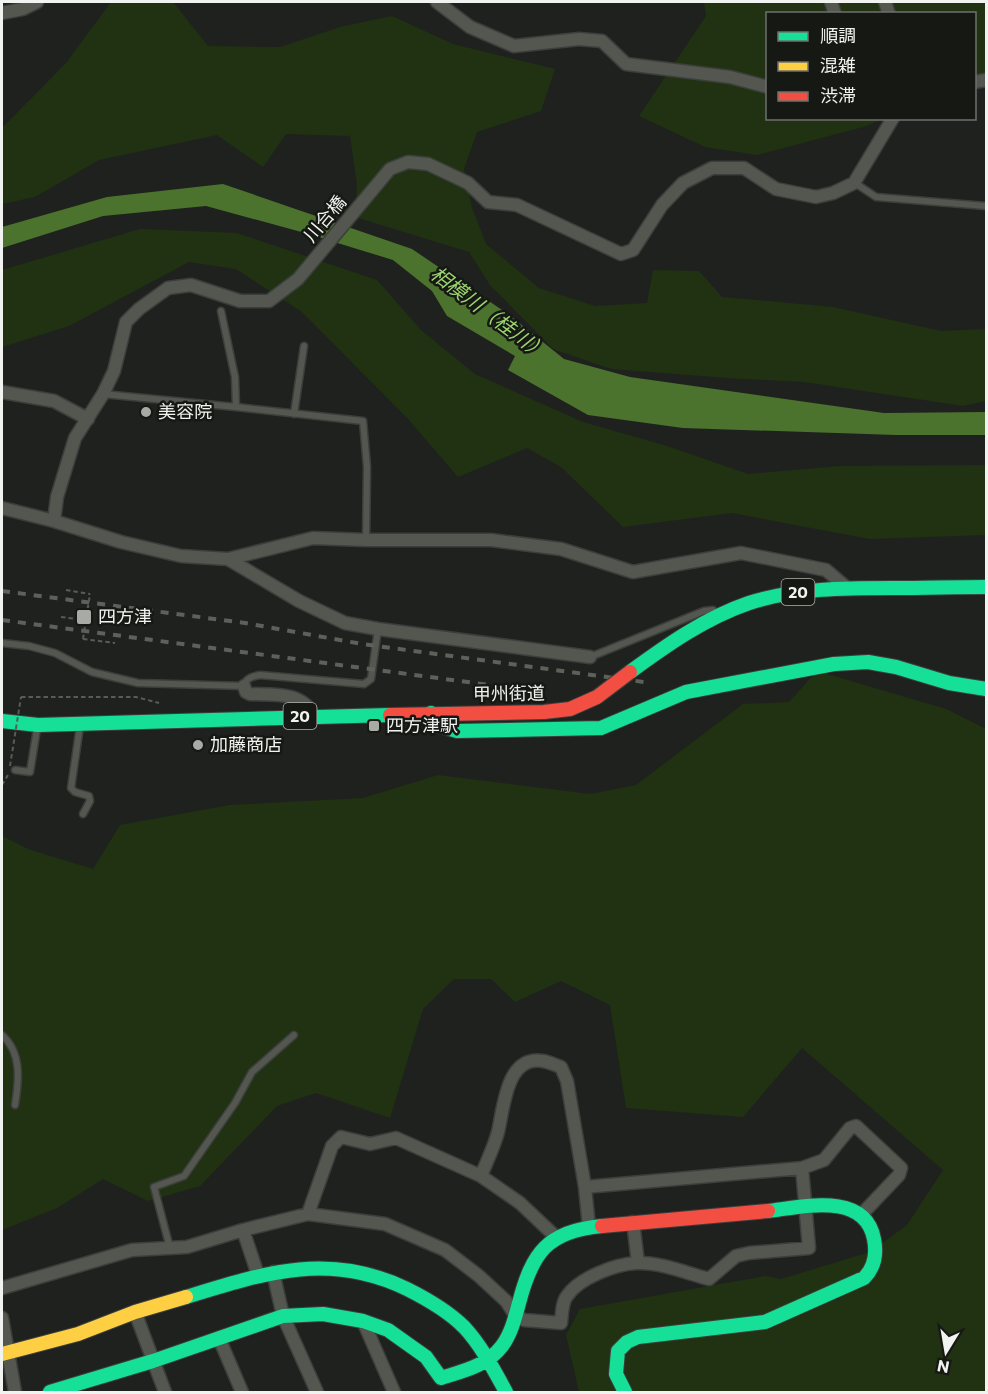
<svg xmlns="http://www.w3.org/2000/svg" width="988" height="1394" viewBox="0 0 988 1394" font-family="Commissioner,'Noto Sans JP',sans-serif">
<style>
.green{fill:#203211}
.water{fill:#4c732d}
.lines{fill:none;stroke-linecap:round;stroke-linejoin:round}
.lane-casing{stroke:#3c3e3c;stroke-width:9}
.street-casing{stroke:#3c3e3c;stroke-width:15}
.fast-casing{stroke:#3c3e3c;stroke-width:16}
.slow-casing{stroke:#3c3e3c;stroke-width:16}
.jam-casing{stroke:#3c3e3c;stroke-width:16}
.path{stroke:#575c54;stroke-width:2;stroke-dasharray:4.5 3;stroke-linecap:butt}
.lane{stroke:#53574f;stroke-width:6}
.street{stroke:#53574f;stroke-width:12}
.fast{stroke:#16e098;stroke-width:14}
.slow{stroke:#ffcf43;stroke-width:14}
.jam{stroke:#f24e42;stroke-width:14}
.rail{stroke:#5d615a;stroke-width:4;stroke-dasharray:8 8;stroke-linecap:butt}
.jam-bridge-casing{stroke:#3c3e3c;stroke-width:16;stroke-linecap:butt}
.path-bridge{stroke:#575c54;stroke-width:2;stroke-dasharray:4.5 3;stroke-linecap:butt}
.jam-bridge{stroke:#f24e42;stroke-width:14}
.poi-dot{fill:#a8aaa6;stroke:#161814;stroke-width:2}
.labels{text-anchor:middle;stroke-width:5;stroke-linejoin:round;paint-order:stroke}
.shield{fill:#161814;stroke:#afb1ae;stroke-width:1.5}
.shield-label{font-size:16px;font-weight:bold;fill:#f1f3f0}
.street-label{font-size:18px;fill:#f1f3f0;stroke:#161814}
.poi-label{font-size:18px;fill:#f1f3f0;stroke:#161814;text-anchor:start}
.water-label{font-size:20px;font-style:italic;fill:#9bd56f;stroke:#161814}
</style>
<rect width="100%" height="100%" fill="#1f211e"/>
<path class="green" d="M111 2H173L208 46 280 47 340 27 392 16 453 44 555 69 541 111 477 132 464 169 472 208 486 244 539 288 595 306 647 303 653 270 699 271 722 297 833 307 941 331 986 329V401L963 406 804 382 727 378 611 369 553 349 490 285 469 252 355 217 357 184 350 136 286 134 263 167 217 135 99 160 35 197 2 204V128L66 63Z
M704 2H986V76L975 81 974 14H768V118L883 119 863 127 757 155 705 147 639 116 706 16Z
M140 229 237 233 377 280 421 330 475 374 583 422 667 446 748 474 840 466 986 465V535L870 539 732 513 623 527 561 467 527 448 458 477 409 420 302 312 236 269 189 262 69 326 2 347V270Z
M817 671 946 709 986 729V1392H579L566 1335 580 1309 765 1276 781 1279 870 1252 907 1225 943 1170 802 1048 743 1117 626 1108 610 1005 561 981 515 1002 491 979H454L423 1009 390 1118 316 1093 277 1106 200 1186 148 1201 103 1179 57 1208 2 1230V836L28 849 93 869 120 825 230 805 363 798 438 775 590 794 636 785 743 704 789 702Z"/>
<path class="water" d="M223 184 412 249 508 314 564 359 630 377 884 413 986 412V435H896L683 428 588 415 508 370 515 356 447 316 432 291 393 260 305 233 206 206 103 216 2 248V227L107 197Z"/>
<g class="lines">
<g class="lane-casing">
<path id="lane" d="M855 183 876 197 986 206
M221 311 235 377 236 407 363 421 367 467 366 540
M103 394 236 407
M294 414 304 346
M2 643 29 646 55 653 92 672 138 683 244 686C245 678 253 676 260 675L364 684 371 679 378 629
M590 657 704 611 713 610
M80 726 71 788 75 792 89 796 90 801 83 814
M15 770 30 772 37 729
M2 1035C22 1053 19 1080 15 1105
M170 1248 154 1187 184 1176 235 1103 252 1072 294 1035"/>
</g>
<g class="street-casing">
<path id="street" d="M437 2 470 27 514 46 579 39 602 41 626 64 730 77 768 87
M831 2 835 14
M885 2 889 14
M2 13 23 9 37 2
M974 82 986 80
M2 392 54 401 88 419
M2 508 54 521 121 542 181 556 228 559 313 538 366 540H491L561 549 633 572 741 553 826 570 847 588
M54 521 57 497 75 438 103 394 114 371 126 322 139 309 168 288 191 285 240 301H269L298 279 390 169 408 162 428 164 468 183 488 202 517 205 621 254 633 250 662 205 683 183 712 168H744L776 189 816 197 833 193 854 183 893 118
M228 559 299 601 345 623 378 629 590 657
M244 686 246 692 250 694C274 695 302 691 314 716
M481 1176C487 1161 494 1147 498 1132 504 1107 506 1055 543 1061 549 1062 555 1065 561 1067L567 1081 585 1187 589 1227
M585 1187 802 1168 824 1160 850 1128 856 1126 901 1168 899 1175 861 1215
M308 1214 332 1146 341 1137 370 1144 396 1138 481 1176 520 1203 557 1238
M633 1222 638 1263
M273 1272 283 1316 317 1392
M258 1275 243 1230 308 1214 385 1224 445 1250 479 1276 506 1301 515 1315 524 1320 561 1323C562 1314 562 1302 567 1296 579 1278 615 1264 637 1263 660 1262 686 1273 709 1279L736 1256 749 1253 809 1248 802 1168
M2 1288 132 1250 187 1247 243 1230
M135 1312 165 1392
M2 1318 15 1392
M363 1321 394 1392
M219 1338 242 1392"/>
</g>
<g class="fast-casing">
<path id="fast" d="M630 672C667 645 705 618 749 603 795 588 846 588 894 588 925 588 955 587 986 587
M431 713 440 726 457 731 601 728 686 692 834 664 868 662 896 667 949 683 986 689
M2 721 38 725 390 715
M186 1297C264 1273 329 1251 407 1289 427 1299 448 1311 464 1327 481 1345 494 1370 506 1392
M50 1392 153 1361 283 1316 323 1314 363 1321 388 1330 426 1357 441 1378C463 1371 487 1366 502 1346 511 1334 515 1318 519 1303 532 1253 547 1231 602 1226
M625 1392 616 1374 618 1351 627 1342 638 1337 765 1322 864 1278C875 1267 877 1254 874 1239 865 1191 802 1207 768 1211"/>
</g>
<g class="slow-casing">
<path id="slow" d="M2 1354 78 1334 135 1312 186 1297"/>
</g>
<g class="jam-casing">
<path id="jam" d="M390 715 544 712 570 709 597 697
M602 1226 768 1211"/>
</g>
<path class="path" d="M66 590 90 594
M61 617 86 620
M83 639 115 643
M21 697H136L159 703
M2 785 8 775"/>
<use href="#lane" class="lane"/>
<use href="#street" class="street"/>
<use href="#fast" class="fast"/>
<use href="#slow" class="slow"/>
<use href="#jam" class="jam"/>
<path class="rail" d="M2 591 245 623 362 644 644 682
M2 620 520 689"/>
<g class="jam-bridge-casing">
<path id="jam-bridge" d="M597 697 630 672"/>
</g>
<path class="path-bridge" d="M83 639 90 594
M10 766 21 697"/>
<use href="#jam-bridge" class="jam-bridge"/>
</g>
<g class="poi-dot">
<circle cx="146" cy="412" r="6"/>
<rect x="76" y="609" width="16" height="16" rx="3"/>
<rect x="368" y="720" width="12" height="12" rx="3"/>
<circle cx="198" cy="745" r="6"/>
</g>
<g class="labels">
<g class="shield">
<rect x="781.5" y="579" width="33" height="26" rx="4.5"/>
<rect x="283.5" y="703" width="33" height="26" rx="4.5"/>
</g>
<g class="shield-label">
<text x="798" y="598">20</text>
<text x="300" y="722">20</text>
</g>
<g class="street-label">
<text transform="translate(325 219) rotate(-50)" y="6">川合橋</text>
<text transform="translate(509 694) rotate(-1)" y="6">甲州街道</text>
</g>
<g class="poi-label">
<text x="158" y="418">美容院</text>
<text x="98" y="623">四方津</text>
<text x="386" y="732">四方津駅</text>
<text x="210" y="751">加藤商店</text>
</g>
<g class="water-label">
<text transform="translate(489 313) rotate(37)" y="7">相模川（桂川）</text>
</g>
</g>
<rect width="988" height="1394" fill="none" stroke="#f1f3f0" stroke-width="6"/>
<rect x="766" y="12" width="210" height="108" fill="#161814" stroke="#6e706c" stroke-width="1.5"/>
<rect x="778" y="32" width="30" height="9" fill="#16e098" stroke="#6e706c" stroke-width="1.5"/>
<text x="820" y="42" font-size="18" fill="#f1f3f0">順調</text>
<rect x="778" y="62" width="30" height="9" fill="#ffcf43" stroke="#6e706c" stroke-width="1.5"/>
<text x="820" y="72" font-size="18" fill="#f1f3f0">混雑</text>
<rect x="778" y="92" width="30" height="9" fill="#f24e42" stroke="#6e706c" stroke-width="1.5"/>
<text x="820" y="102" font-size="18" fill="#f1f3f0">渋滞</text>
<g transform="translate(946 1352) rotate(191)" stroke="#161814" stroke-width="4.5" paint-order="stroke">
<path d="M0-4.5L10 22L0 15L-10 22Z" fill="#f1f3f0"/>
<text y="-9" font-size="16" font-weight="bold" text-anchor="middle" fill="#f1f3f0">N</text>
</g>
</svg>
